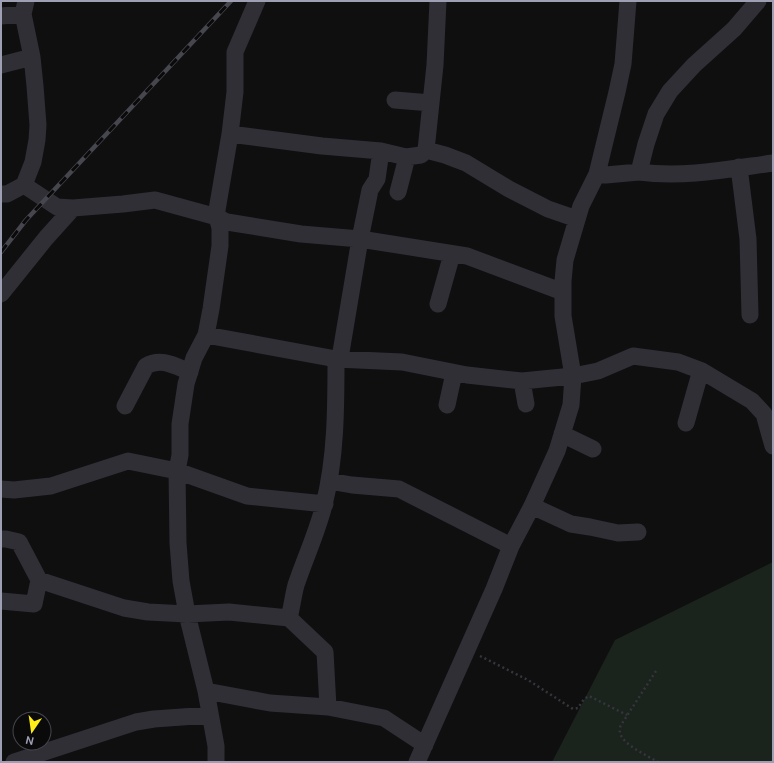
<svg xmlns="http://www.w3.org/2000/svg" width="774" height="763" viewBox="0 0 774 763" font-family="'DM Sans',sans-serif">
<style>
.green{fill:#1b231d}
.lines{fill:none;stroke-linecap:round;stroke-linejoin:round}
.path{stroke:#35353d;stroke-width:2.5;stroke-dasharray:2 3;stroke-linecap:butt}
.minor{stroke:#302f36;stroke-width:17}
.rail-casing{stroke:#46464f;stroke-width:4.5}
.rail{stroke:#0a0a0b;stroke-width:3;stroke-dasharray:9;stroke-linecap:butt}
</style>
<rect width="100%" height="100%" fill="#0f0f10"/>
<path class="green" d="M773 562V762H552L615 640Z"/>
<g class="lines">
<path class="path" d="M480 656 528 680 573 709 578 708 584 699 589 696 627 715
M656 671 621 725C620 727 619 730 620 732 621 744 648 756 658 762
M772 762 773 761"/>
<path class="minor" d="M438 1 435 65 426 150 445 155 466 163 509 189 548 209 577 219
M1 16 23 14
M1 65 32 57
M395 100 431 103
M230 134 322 146 381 151 406 157 421 155 426 150
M739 167 748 239 750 315
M639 172C684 178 729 169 773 163
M597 174 606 175 639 172 646 144 656 114 670 91 694 65 734 29 758 1
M24 185 57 207 73 208 123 204 155 200 217 217 227 222 301 234 360 239 467 256 563 292
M398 192 406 161V157
M1 194H7L24 185 33 162 37 140 38 125 35 86 32 57 23 14 26 1
M1 294 46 238 73 208
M438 304 452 254
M206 335 336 359 402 362 467 375 522 381 573 376 598 371 633 356 678 362 702 371 752 401 764 414 773 446
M340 358 360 239 370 190 377 179 381 151
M522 381 526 404
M447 405 454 373
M125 406 146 366C161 357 175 366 190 372
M686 423 699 377 702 371
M562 434 593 449
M329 481 352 485 399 489 511 546
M1 489 14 490 51 486 128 461 177 471 247 496 325 504
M532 506 571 524 590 527 618 533 638 532
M1 539H6L19 542 39 580
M1 601 34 604 39 580 124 608 148 612 187 614 229 612 289 618 325 652 328 707
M289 618C292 607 293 596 296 585 305 558 317 533 324 505 336 457 336 408 336 359
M206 691 270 703 328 707 384 718 425 745
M14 762 136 722 154 719 210 715
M216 762V746L206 691 187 614 181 581 178 543 177 471 180 455V424L186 384 194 358 206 335 211 309 220 246V228L217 217V210L230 134 235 92V52L257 1
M417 762 494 589 511 546 532 506 557 451 571 405 573 376 563 316V281L565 260 581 206 597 174 617 92 623 64 628 1"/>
<g class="rail-casing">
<path id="rail" d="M1 252 26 220 231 1"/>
</g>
<use href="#rail" class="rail"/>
</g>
<rect width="774" height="763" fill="none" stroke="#9e9fb3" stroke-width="4"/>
<g transform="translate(32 731) rotate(193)"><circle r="19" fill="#0a0a0b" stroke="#45464e"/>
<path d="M0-3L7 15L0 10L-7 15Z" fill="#ffec18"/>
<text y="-6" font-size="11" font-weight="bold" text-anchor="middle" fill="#9e9fb3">N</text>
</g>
</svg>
